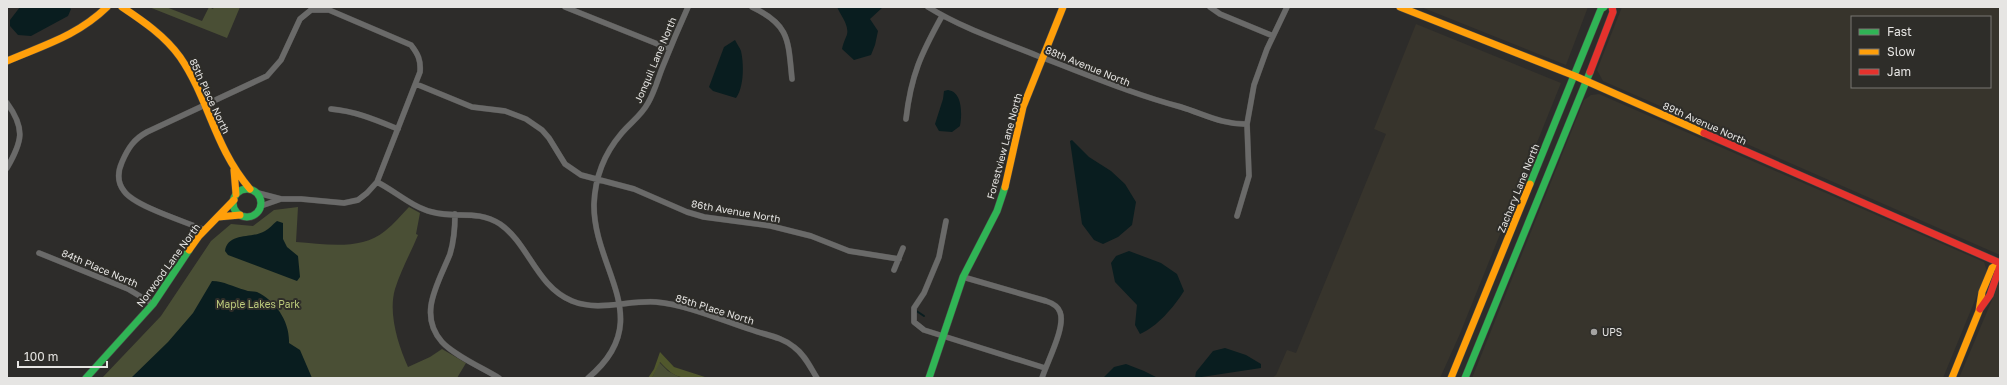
<svg xmlns="http://www.w3.org/2000/svg" width="2007" height="385" viewBox="0 0 2007 385" font-family="'Golos Text',sans-serif">
<style>
.built{fill:#37342c;fill-rule:evenodd}
.green{fill:#4a4f35}
.forest{fill:#50572c}
.water{fill:#091d1f}
.lines{fill:none;stroke-linecap:round;stroke-linejoin:round}
.stream{stroke:#091d1f;stroke-width:2}
.street-casing{stroke:#484745;stroke-width:6}
.fast-casing{stroke:#484745;stroke-width:8}
.slow-casing{stroke:#484745;stroke-width:8}
.jam-casing{stroke:#484745;stroke-width:8}
.street{stroke:#6a6a69;stroke-width:5.5}
.fast{stroke:#30b455;stroke-width:7}
.slow{stroke:#ff9f0a;stroke-width:7}
.jam{stroke:#e5322d;stroke-width:7}
.poi-dot{fill:#a5a4a2;stroke:#2e2d29;stroke-width:1.5}
.labels{text-anchor:middle;stroke-width:4;stroke-linejoin:round;paint-order:stroke}
.street-label{font-size:10px;fill:#e6e5e3;stroke:#2e2d29}
.park-label{font-size:10px;fill:#bcca7c;stroke:#2e2d29}
.poi-label{font-size:10px;fill:#e6e5e3;stroke:#2e2d29;text-anchor:start}
</style>
<rect width="100%" height="100%" fill="#2d2c2a"/>
<path class="built" d="M1421 7H1588L1566 65Z
M1622 7H2000V255L1603 81 1597 70ZM1852 17H1990V87H1852Z
M1416 24 1561 83 1459 336 1440 378H1272L1276 375 1287 350 1296 353 1386 134 1374 129Z
M1599 94 1984 262 1987 271 1943 378H1472L1584 100 1591 95Z
M2000 281V378H1959Z"/>
<path class="green" d="M149 7H166L202 21 209 7 213 9 214 7H240L227 38Z
M298 207 296 242C325 244 361 251 385 231 394 224 401 215 409 207L420 213 416 234 418 235C411 252 401 270 395 289 388 313 398 345 408 367L430 357 442 349 466 363 457 378H102L161 316 211 241 231 224 253 226 274 210Z
M659 362 668 371 681 378H652Z"/>
<path class="forest" d="M660 352 674 367 708 378C683 378 677 381 660 362L652 378H648L654 369Z"/>
<path class="water" d="M20 7H69L71 9 68 16 31 36 18 35 10 26V20Z
M837 7H883L870 19 878 31 875 45 871 55 854 60 842 49C843 44 844 42 846 37 851 27 841 16 837 7Z
M735 40C737 44 740 48 741 51 744 64 744 87 736 98L713 91 709 87 724 47Z
M948 90C963 92 962 115 960 126L952 132 939 131 935 124 943 99 944 91Z
M1072 140 1089 157 1111 171 1125 184 1136 202 1132 225 1118 237 1103 244 1094 240 1082 224 1070 141Z
M277 221 283 223V239L287 247 298 256 300 277 297 281 228 255 225 251C228 232 252 239 265 231 269 229 273 224 277 221Z
M1129 251 1161 263 1177 274 1184 291C1174 307 1157 327 1140 334L1135 325 1137 305 1115 282 1111 263 1116 256Z
M212 281C224 281 233 287 245 290 249 292 254 291 257 292 276 301 290 322 289 343L300 350 312 378H131L168 342 193 313Z
M1225 348 1246 355 1261 364V368L1195 378 1196 372 1213 351Z
M1126 364 1144 371 1158 378H1103L1114 367Z"/>
<g class="lines">
<path class="stream" d="M915 310 924 316"/>
<g class="street-casing">
<path id="street" d="M565 7 670 49
M752 7C790 25 788 40 792 79
M928 7C962 28 1001 41 1038 56 1086 74 1132 94 1181 107 1204 114 1223 125 1247 124
M1210 7 1220 14 1273 36
M416 84 472 107 505 111 526 119 542 130 549 138 565 164 581 175 634 189 687 212 704 217 771 226 811 236 849 251 899 259
M7 103C26 129 22 142 7 168
M331 109C355 111 376 120 398 129
M906 119C911 75 921 54 942 16
M377 182C395 191 412 207 432 212 457 219 476 209 500 224 529 244 536 286 572 301 599 312 628 300 656 302 688 305 721 320 752 330 766 335 782 337 794 347 805 355 810 367 817 378
M258 193 281 199 261 206
M455 214C455 228 454 241 450 254 439 282 417 314 442 342 455 356 483 368 499 378
M1237 216 1249 176 1247 124 1254 85 1267 49 1287 7
M946 221 939 257 924 293 914 308V322L924 330 1045 368
M205 230C186 222 134 206 124 191 117 182 118 171 122 162 128 148 134 139 147 132L267 76 281 60 300 19 311 10H329L411 45C418 54 421 60 420 72L377 182 367 193 358 200 344 203 301 199H281
M39 253 128 289 153 304
M894 270 903 248
M963 277 1046 301C1052 303 1058 306 1060 312 1066 327 1047 362 1042 378
M588 378C658 320 593 270 594 204 595 179 604 154 621 134 630 123 641 116 648 103 655 91 658 78 663 66 671 46 679 27 688 7"/>
</g>
<g class="fast-casing">
<path id="fast" d="M1530 184 1601 9 1604 7
M233 203a14 14 0 1 1 28 0a14 14 0 1 1-28 0Z
M86 378 153 304 189 250
M929 378 963 277 997 211 1005 187
M1465 378 1590 72"/>
</g>
<g class="slow-casing">
<path id="slow" d="M122 7C143 21 165 36 180 57 209 99 214 147 250 189
M1400 7 1575 76 1704 133
M7 61C44 45 77 36 107 7
M234 170 236 194
M1005 187 1023 107 1063 7
M218 217 240 215
M189 250 199 236 234 200
M1451 378 1530 184
M1952 378 1979 311 1982 292 1992 268 2000 263"/>
</g>
<g class="jam-casing">
<path id="jam" d="M1590 72 1613 12 1612 7
M1704 133 2000 263
M1980 309 1990 295 2000 266"/>
</g>
<use href="#street" class="street"/>
<use href="#fast" class="fast"/>
<use href="#slow" class="slow"/>
<use href="#jam" class="jam"/>
</g>
<circle class="poi-dot" cx="1594" cy="332" r="4"/>
<g class="labels">
<g class="street-label">
<text transform="translate(655 60) rotate(-67)" y="4">Jonquil Lane North</text>
<text transform="translate(1088 66) rotate(22)" y="4">88th Avenue North</text>
<text transform="translate(210 96) rotate(65)" y="4">85th Place North</text>
<text transform="translate(1705 123) rotate(24)" y="4">89th Avenue North</text>
<text transform="translate(1004 146) rotate(-75)" y="4">Forestview Lane North</text>
<text transform="translate(1518 188) rotate(-68)" y="4">Zachary Lane North</text>
<text transform="translate(736 211) rotate(10)" y="4">86th Avenue North</text>
<text transform="translate(168 265) rotate(-54)" y="4">Norwood Lane North</text>
<text transform="translate(100 268) rotate(23)" y="4">84th Place North</text>
<text transform="translate(715 309) rotate(17)" y="4">85th Place North</text>
</g>
<g class="park-label">
<text x="258" y="308">Maple Lakes Park</text>
</g>
<g class="poi-label">
<text x="1602" y="336">UPS</text>
</g>
</g>
<rect width="2007" height="385" fill="none" stroke="#e6e5e3" stroke-width="16"/>
<rect x="1851" y="16" width="140" height="72" fill="#2e2d29" stroke="#787773"/>
<rect x="1859" y="29" width="20" height="6" fill="#30b455" stroke="#787773"/>
<text x="1887" y="36" font-size="12" fill="#e6e5e3">Fast</text>
<rect x="1859" y="49" width="20" height="6" fill="#ff9f0a" stroke="#787773"/>
<text x="1887" y="56" font-size="12" fill="#e6e5e3">Slow</text>
<rect x="1859" y="69" width="20" height="6" fill="#e5322d" stroke="#787773"/>
<text x="1887" y="76" font-size="12" fill="#e6e5e3">Jam</text>
<path d="M18 361v6h89v-6" fill="none" stroke="#e6e5e3" stroke-width="2"/>
<text x="24" y="361" font-size="12" fill="#e6e5e3" stroke="#2e2d29" stroke-width="3" paint-order="stroke">100 m</text>
</svg>
